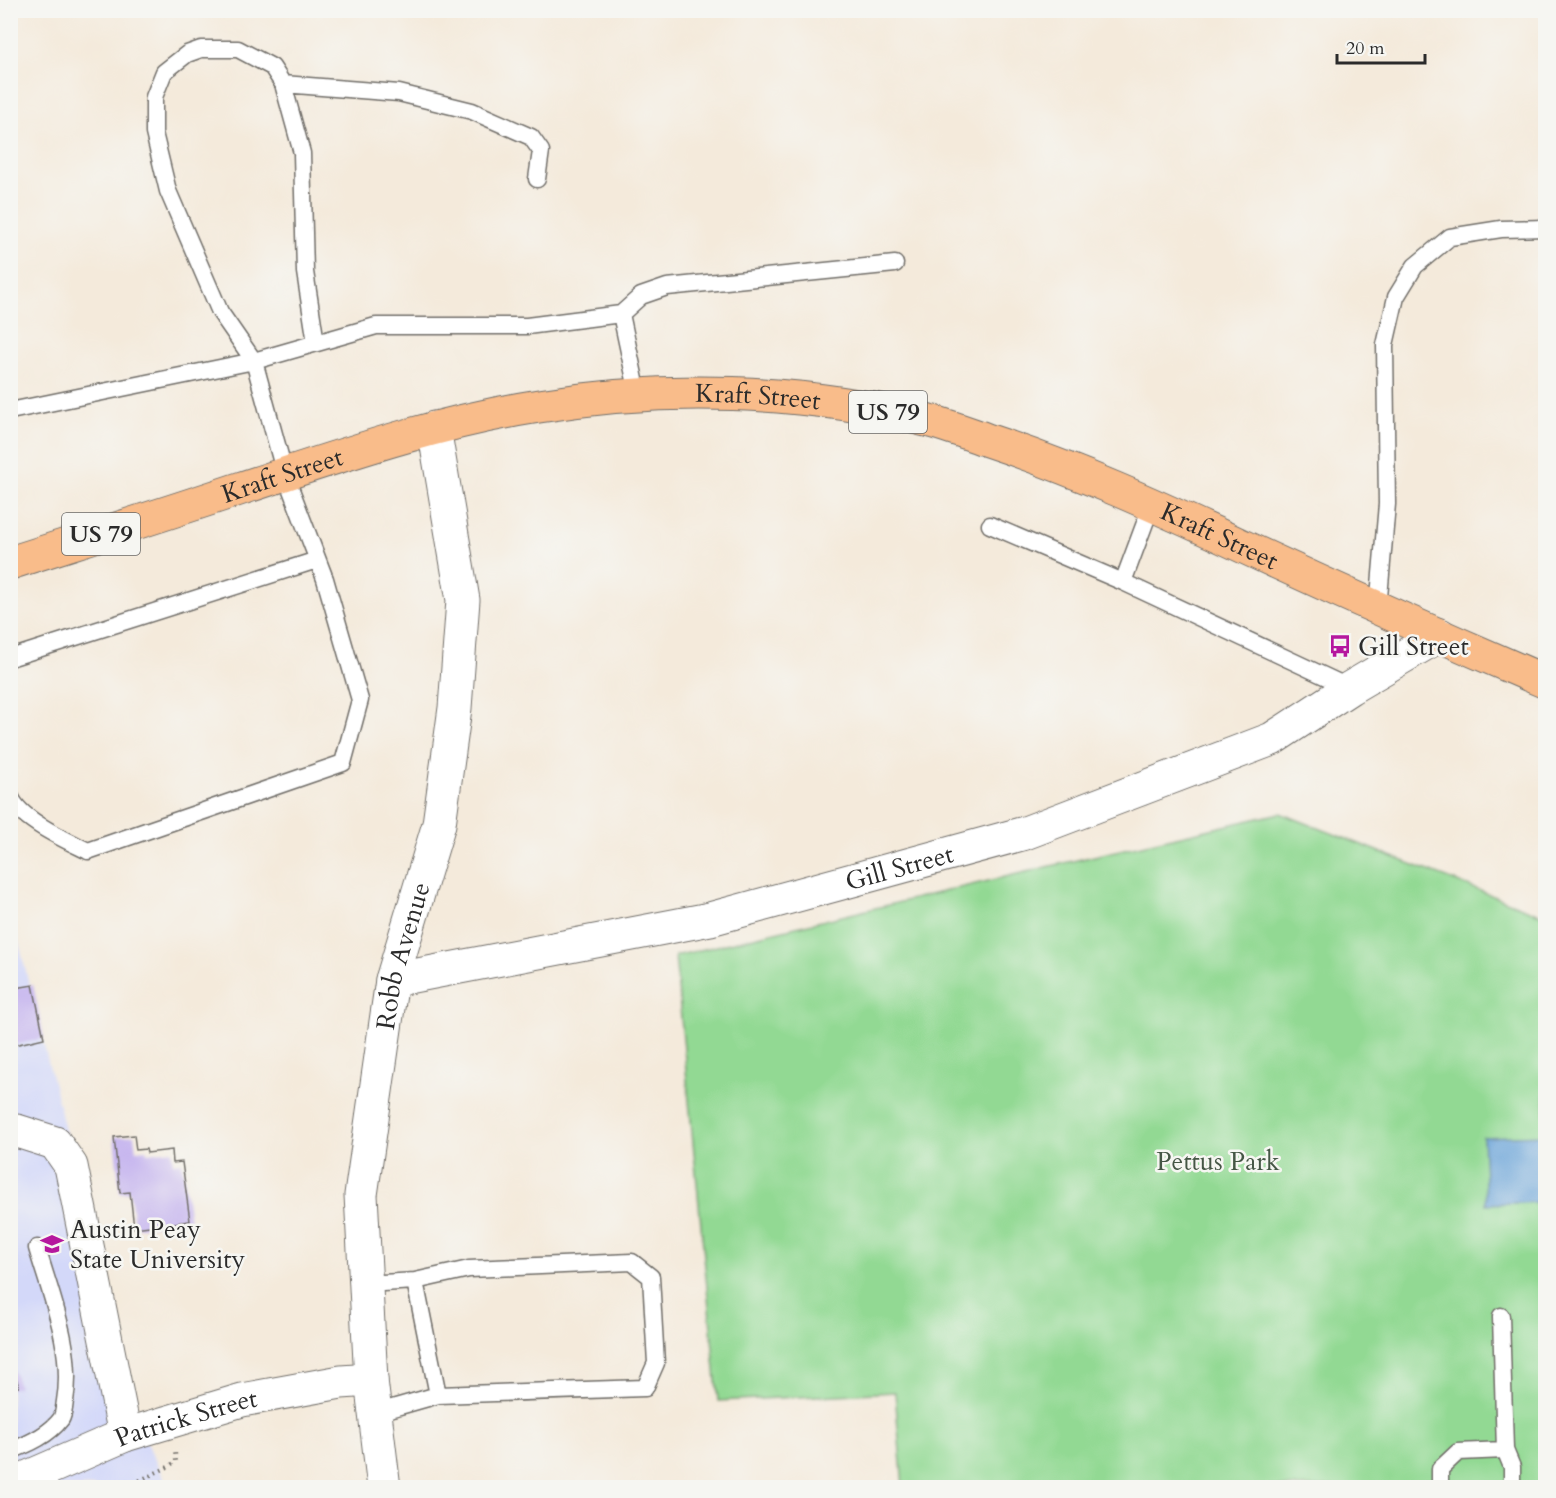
<svg xmlns="http://www.w3.org/2000/svg" width="1556" height="1498" viewBox="0 0 1556 1498" font-family="Cardo,serif">
<style>
.built{fill:#d3d8f9}
.green{fill:#92d993;stroke:#5e825f;stroke-width:1.5}
.water{fill:#68a2d8;stroke:#4a6682;stroke-width:1.5}
.building{fill:#bfacee}
.lines{fill:none;stroke-linecap:round;stroke-linejoin:round}
.lane-casing{stroke:#716e69;stroke-width:19}
.street-casing{stroke:#716e69;stroke-width:35}
.highway-casing{stroke:#716e69;stroke-width:35}
.path{stroke:#716e69;stroke-width:4;stroke-dasharray:1.5 4.5;stroke-linecap:butt}
.lane{stroke:#fff;stroke-width:16}
.street{stroke:#fff;stroke-width:33}
.highway{stroke:#f9bc8a;stroke-width:33}
.labels{text-anchor:middle;stroke-width:5;stroke-linejoin:round;paint-order:stroke}
.shield{fill:#f6f6f2;stroke:#686867;stroke-width:1.5}
.shield-label{font-size:24px;font-weight:bold;fill:#2b2b2b}
.street-label{font-size:26px;fill:#2b2b2b;stroke:#f6f6f2}
.poi-label{font-size:26px;fill:#2b2b2b;stroke:#f6f6f2;text-anchor:start}
.park-label{font-size:26px;fill:#455645;stroke:#f6f6f2}
</style>
<rect width="100%" height="100%" fill="#f6f6f2"/>
<filter id="ink" filterUnits="userSpaceOnUse"><feTurbulence type="fractalNoise" baseFrequency=".0167" numOctaves="2"/><feDisplacementMap in="SourceGraphic" scale="12" xChannelSelector="R" yChannelSelector="G"/><feConvolveMatrix kernelMatrix="1 2 1 2 8 2 1 2 1" color-interpolation-filters="sRGB"/></filter>
<filter id="wash" filterUnits="userSpaceOnUse"><feTurbulence type="fractalNoise" baseFrequency=".008" numOctaves="4" result="noise"/><feDisplacementMap in="SourceGraphic" scale="24" xChannelSelector="R" yChannelSelector="G"/><feGaussianBlur stdDeviation="1.35" result="paint"/><feColorMatrix in="noise" values="0 0 0 0 0 0 0 0 0 0 0 0 0 0 0 0 0 1.4 0 .05"/><feComposite in="paint" operator="in"/></filter>
<g filter="url(#wash)">
<rect width="100%" height="100%" fill="#f4eadb"/>
<path class="built" d="M10 907 137 1422 168 1487H11Z"/>
<path class="green" d="M1280 813 1545 916V1487H903L895 1392 718 1401 675 956 1051 866Z"/>
<path class="water" d="M1545 1135V1202L1486 1204 1483 1137Z"/>
<g id="blocks">
<path class="building" d="M33 985 44 1038 10 1046V989Z
M134 1135 136 1150 146 1149 147 1153 172 1150 173 1163 182 1162 190 1221 134 1228 130 1192 120 1193 114 1137Z
M10 1359 19 1387 10 1389Z"/>
</g>
</g>
<g filter="url(#ink)">
<use href="#blocks" fill-opacity="0" stroke="#716e69" stroke-width="1.5"/>
<g class="lines">
<g class="lane-casing">
<path id="lane" d="M283 84 399 93 472 111 531 137 541 151 537 179
M316 343 305 272 302 153 283 84 272 67 238 49H201L187 54 164 72 154 97V133L168 191 220 312 254 361 376 326H527L621 314
M638 394 621 314 641 296 667 287 895 264
M10 411 254 361 285 474 325 579 360 700 343 763 88 851C66 840 18 819 10 795
M990 525 1123 582 1350 688
M1123 582 1152 504
M1378 609 1387 504 1385 345 1396 297 1415 266 1450 237 1501 229 1546 228
M10 658 317 560
M415 1281 469 1269 632 1262 651 1277 656 1363 645 1388 438 1395
M366 1284 415 1281 438 1395 375 1413
M1505 1450 1512 1467V1488
M10 1451C29 1444 49 1435 61 1419 64 1414 64 1407 65 1401 74 1350 51 1296 37 1248
M1440 1488V1469L1458 1452 1505 1450 1501 1316"/>
</g>
<g class="street-casing">
<g id="street">
<path id="s1" d="M392 980 710 919 1025 833 1272 739 1350 688 1440 635"/>
<path d="M10 1132 17 1131 55 1143 71 1166 125 1435"/>
<path id="s2" d="M10 1485 125 1435 242 1400 341 1382 371 1380"/>
<path id="s3" d="M384 1488 371 1380 361 1195 392 980 439 824 455 708 463 600 434 428"/>
</g>
</g>
<g class="highway-casing">
<g id="highway">
<path id="s4" d="M10 563C88 538 165 514 242 488 340 456 437 422 539 406 667 385 800 389 926 420 947 425 967 433 987 440 1075 469 1159 507 1242 546 1343 593 1444 638 1546 682"/>
</g>
</g>
<path class="path" d="M123 1488 168 1467 176 1461 175 1452"/>
<use href="#lane" class="lane"/>
<use href="#street" class="street"/>
<use href="#highway" class="highway"/>
</g>
</g>
<defs>
<g id="bus-bare" transform="scale(1.8)"><path d="M-5-6H5V4H4V6H2V4H-2V6H-4V4H-5ZM-3.5-4V0h7V-4ZM-3.5 1.2v1.5H-2V1.2ZM2 1.2v1.5H3.5V1.2Z" fill="#b5179e" stroke="#f6f6f2" stroke-width="2.5" paint-order="stroke"/></g>
<g id="university-bare" transform="scale(1.8)"><path d="M0-5L7-2L0 1L-7-2ZM-4 1L0 2.5L4 1V4Q0 6-4 4Z" fill="#b5179e" stroke="#f6f6f2" stroke-width="2.5" paint-order="stroke"/></g>
</defs>
<g fill-rule="evenodd">
<use href="#bus-bare" x="1340" y="646"/>
<use href="#university-bare" x="52" y="1244"/>
</g>
<g class="labels">
<g class="shield">
<rect x="849" y="391" width="78" height="42" rx="4.5"/>
<rect x="62" y="513" width="78" height="42" rx="4.5"/>
</g>
<g class="shield-label">
<text x="888" y="420">US 79</text>
<text x="101" y="542">US 79</text>
</g>
<g class="street-label">
<text dy="9" stroke="none"><textPath href="#s4" startOffset="772">Kraft Street</textPath></text>
<text dy="9" stroke="none"><textPath href="#s4" startOffset="286">Kraft Street</textPath></text>
<text dy="9" stroke="none"><textPath href="#s4" startOffset="1258">Kraft Street</textPath></text>
<text dy="9" stroke="none"><textPath href="#s1" startOffset="520">Gill Street</textPath></text>
<text dy="9" stroke="none"><textPath href="#s3" startOffset="537">Robb Avenue</textPath></text>
<text dy="9" stroke="none"><textPath href="#s2" startOffset="189">Patrick Street</textPath></text>
</g>
<g class="poi-label">
<text x="1358" y="655">Gill Street</text>
<text x="70" y="1238">Austin Peay<tspan x="70" dy="30">State University</tspan></text>
</g>
<g class="park-label">
<text x="1218" y="1170">Pettus Park</text>
</g>
</g>
<rect width="1556" height="1498" fill="none" stroke="#f6f6f2" stroke-width="36"/>
<path d="M1337 54v9h88v-9" fill="none" stroke="#2b2b2b" stroke-width="3"/>
<text x="1346" y="54" font-size="18" fill="#2b2b2b" stroke="#f6f6f2" stroke-width="4.5" paint-order="stroke">20 m</text>
</svg>
